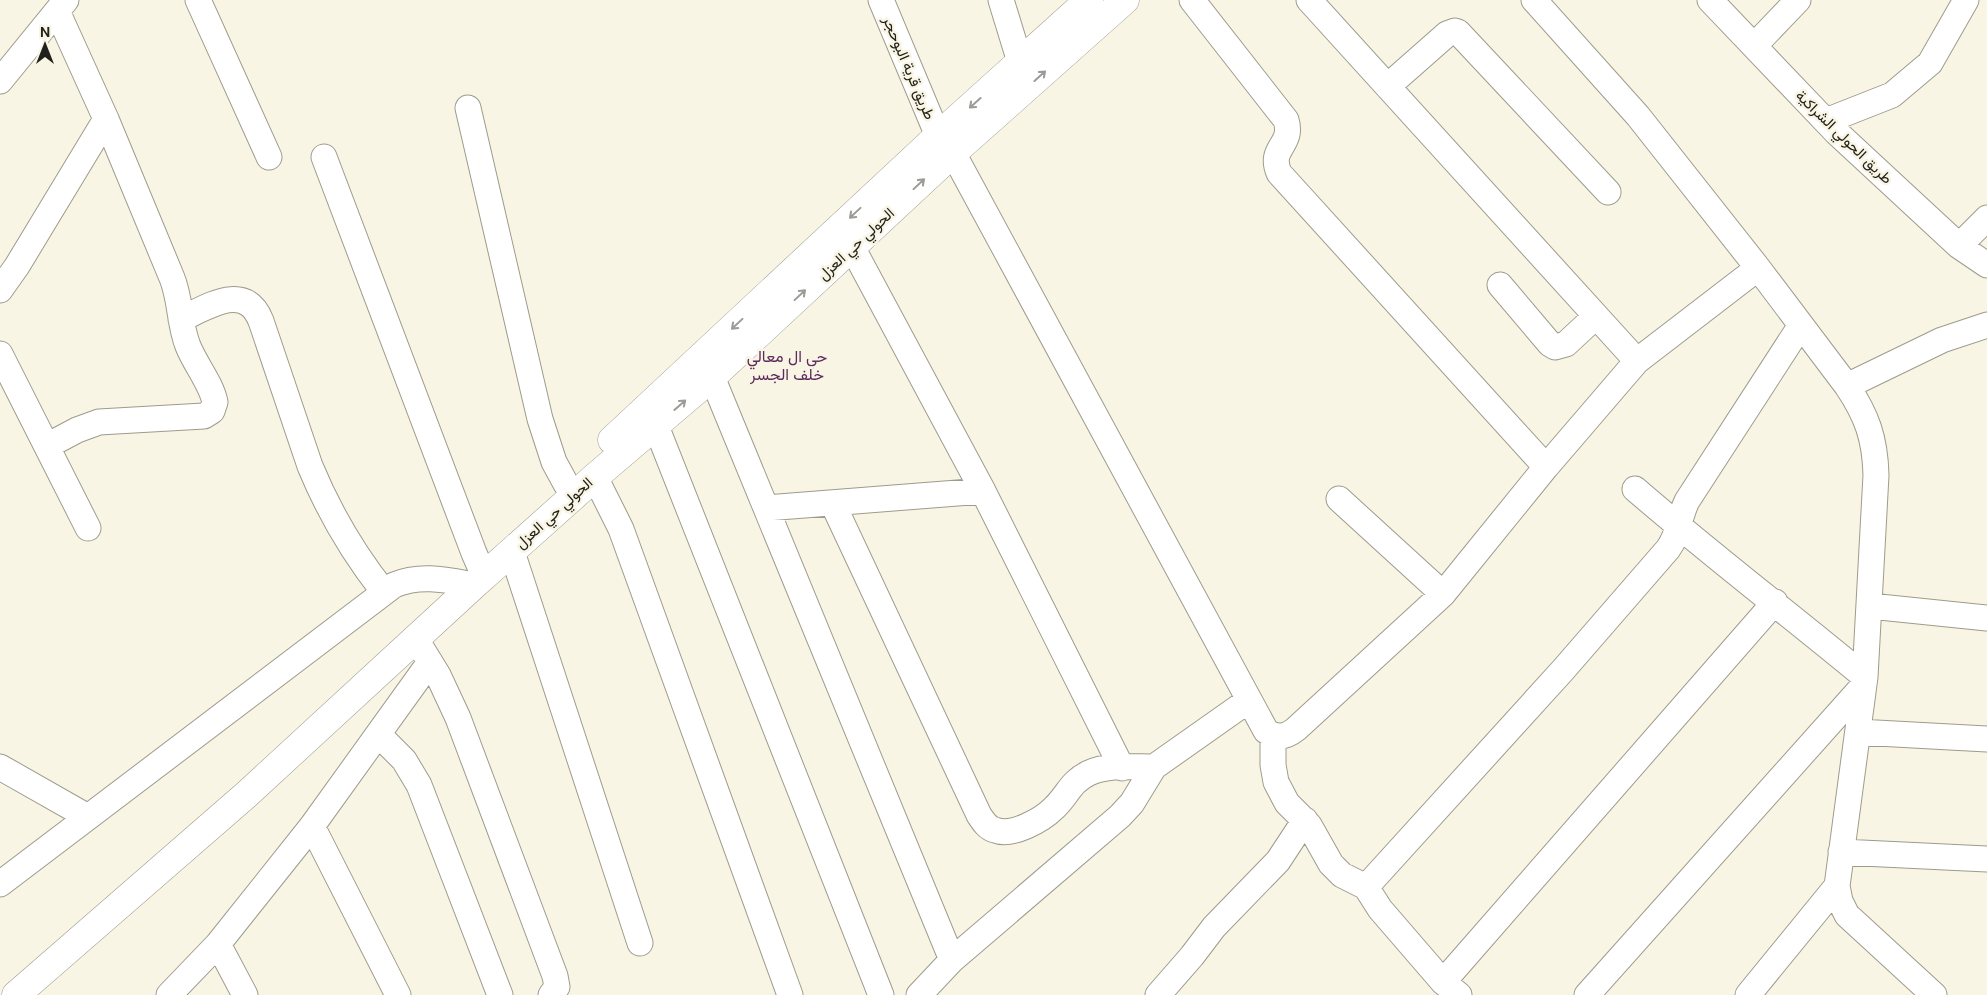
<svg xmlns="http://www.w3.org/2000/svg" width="1987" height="995" viewBox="0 0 1987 995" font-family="'DM Sans',Vazirmatn,sans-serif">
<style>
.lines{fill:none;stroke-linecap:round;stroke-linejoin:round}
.minor-casing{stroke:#9f9b8c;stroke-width:27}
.highway-casing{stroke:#9f9b8c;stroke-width:29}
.minor{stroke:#fff;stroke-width:25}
.highway{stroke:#fff;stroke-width:28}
.oneway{stroke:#9b9b98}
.labels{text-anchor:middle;stroke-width:5;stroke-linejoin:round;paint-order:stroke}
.street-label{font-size:15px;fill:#21201a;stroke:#f9f5e5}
.neighbourhood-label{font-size:16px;fill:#5b2a5b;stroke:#f9f5e5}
</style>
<rect width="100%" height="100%" fill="#f9f5e5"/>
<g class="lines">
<g class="minor-casing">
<path id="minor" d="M198 0 269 157
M881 0 938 136
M1001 0 1020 62
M1192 0 1286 120C1294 146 1268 147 1279 173L1546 467
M1309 0 1637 361
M1534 0 1638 116 1758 268 1847 386C1867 416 1875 438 1876 475L1865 677 1837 886 1840 901 1847 915 1934 995
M1710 0 1836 132 1959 246 1987 265
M1754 46 1798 0
M0 81 66 0
M1388 86 1447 34 1455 31 1458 32 1608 192
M468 108 540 419 554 462 566 484
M1826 121 1892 95 1930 63 1966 0
M953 153 1266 731C1277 739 1286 737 1296 729L1443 594 1546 467 1637 361 1758 268
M324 157 474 553 484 576
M1959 246 1987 218
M852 247 983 491 1122 768
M1500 285 1550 344 1555 347 1566 344 1596 316
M0 290 17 266 106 119
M181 319C208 307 245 281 261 321L310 466C329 512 353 553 384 592
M0 354 88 528
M712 377 952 960
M1847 386 1942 340 1987 325
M656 426 881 995
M47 446 77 430 99 422 204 416 212 411 215 402C211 383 195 364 188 346 179 324 181 300 172 278L106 119 57 11
M595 477 621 529 790 995
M1635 489C1710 554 1789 614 1865 677
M1339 499 1443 594
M833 504 979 815C983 821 987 828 995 830 1012 837 1042 820 1054 808 1068 795 1070 782 1089 773 1108 764 1133 767 1154 767
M766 508 983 491
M512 552 640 943
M1870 606 1987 618
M422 649 438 675 458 718 555 976 557 987 551 995
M1858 732 1987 739
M379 735 404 760 419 785 500 995
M1273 736V765L1276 782 1287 803 1309 825 1331 864 1342 875 1366 887 1380 909 1443 982 1459 995
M0 767 88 817
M312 826 398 995
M1841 852 1987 859
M0 884 394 585C421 574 446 580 474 585
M1366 887 1563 670 1668 549C1679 534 1679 517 1687 501L1801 325
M218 944 245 995
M1443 982 1775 602
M169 995 218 944 312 826 430 662
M919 995 952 960 1120 816 1132 803 1154 767 1249 700
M1158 995 1192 956 1214 927 1278 861 1305 820
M1587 995 1863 686
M1748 995 1837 886"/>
</g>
<g class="highway-casing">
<path id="highway" d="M612 440 938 136 1089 0
M16 995 247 794 474 585 595 477 712 377 953 153 1125 0"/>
</g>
<use href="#minor" class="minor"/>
<use href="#highway" class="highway"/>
</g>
<defs><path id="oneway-shaft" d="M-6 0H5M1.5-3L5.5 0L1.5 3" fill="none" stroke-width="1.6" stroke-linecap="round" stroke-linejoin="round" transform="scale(1.25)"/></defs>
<g class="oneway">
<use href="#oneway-shaft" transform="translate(1040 76) rotate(-42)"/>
<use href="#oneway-shaft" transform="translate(975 103) rotate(138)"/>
<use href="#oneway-shaft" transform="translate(919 184) rotate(-43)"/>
<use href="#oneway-shaft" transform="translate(855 213) rotate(137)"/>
<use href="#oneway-shaft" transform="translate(800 295) rotate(-43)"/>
<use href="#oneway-shaft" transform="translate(737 324) rotate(137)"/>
<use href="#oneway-shaft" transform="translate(680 405) rotate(-41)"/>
</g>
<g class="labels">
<g class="street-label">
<text transform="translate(909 68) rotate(67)" y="5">طريق قرية البوحجر</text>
<text transform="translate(1844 137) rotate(44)" y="5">طريق الحولي الشراكية</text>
<text transform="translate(856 244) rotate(-43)" y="5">الحولي حي العزل</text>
<text transform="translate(554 513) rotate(-42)" y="5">الحولي حي العزل</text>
</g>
<g class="neighbourhood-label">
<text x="787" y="362">حي ال معالي<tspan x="787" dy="18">خلف الجسر</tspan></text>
</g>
</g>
<g transform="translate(45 45)" stroke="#f9f5e5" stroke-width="4" paint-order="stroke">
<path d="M0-4L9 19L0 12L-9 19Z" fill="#21201a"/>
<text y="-8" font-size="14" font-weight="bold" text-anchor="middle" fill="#21201a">N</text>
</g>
</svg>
